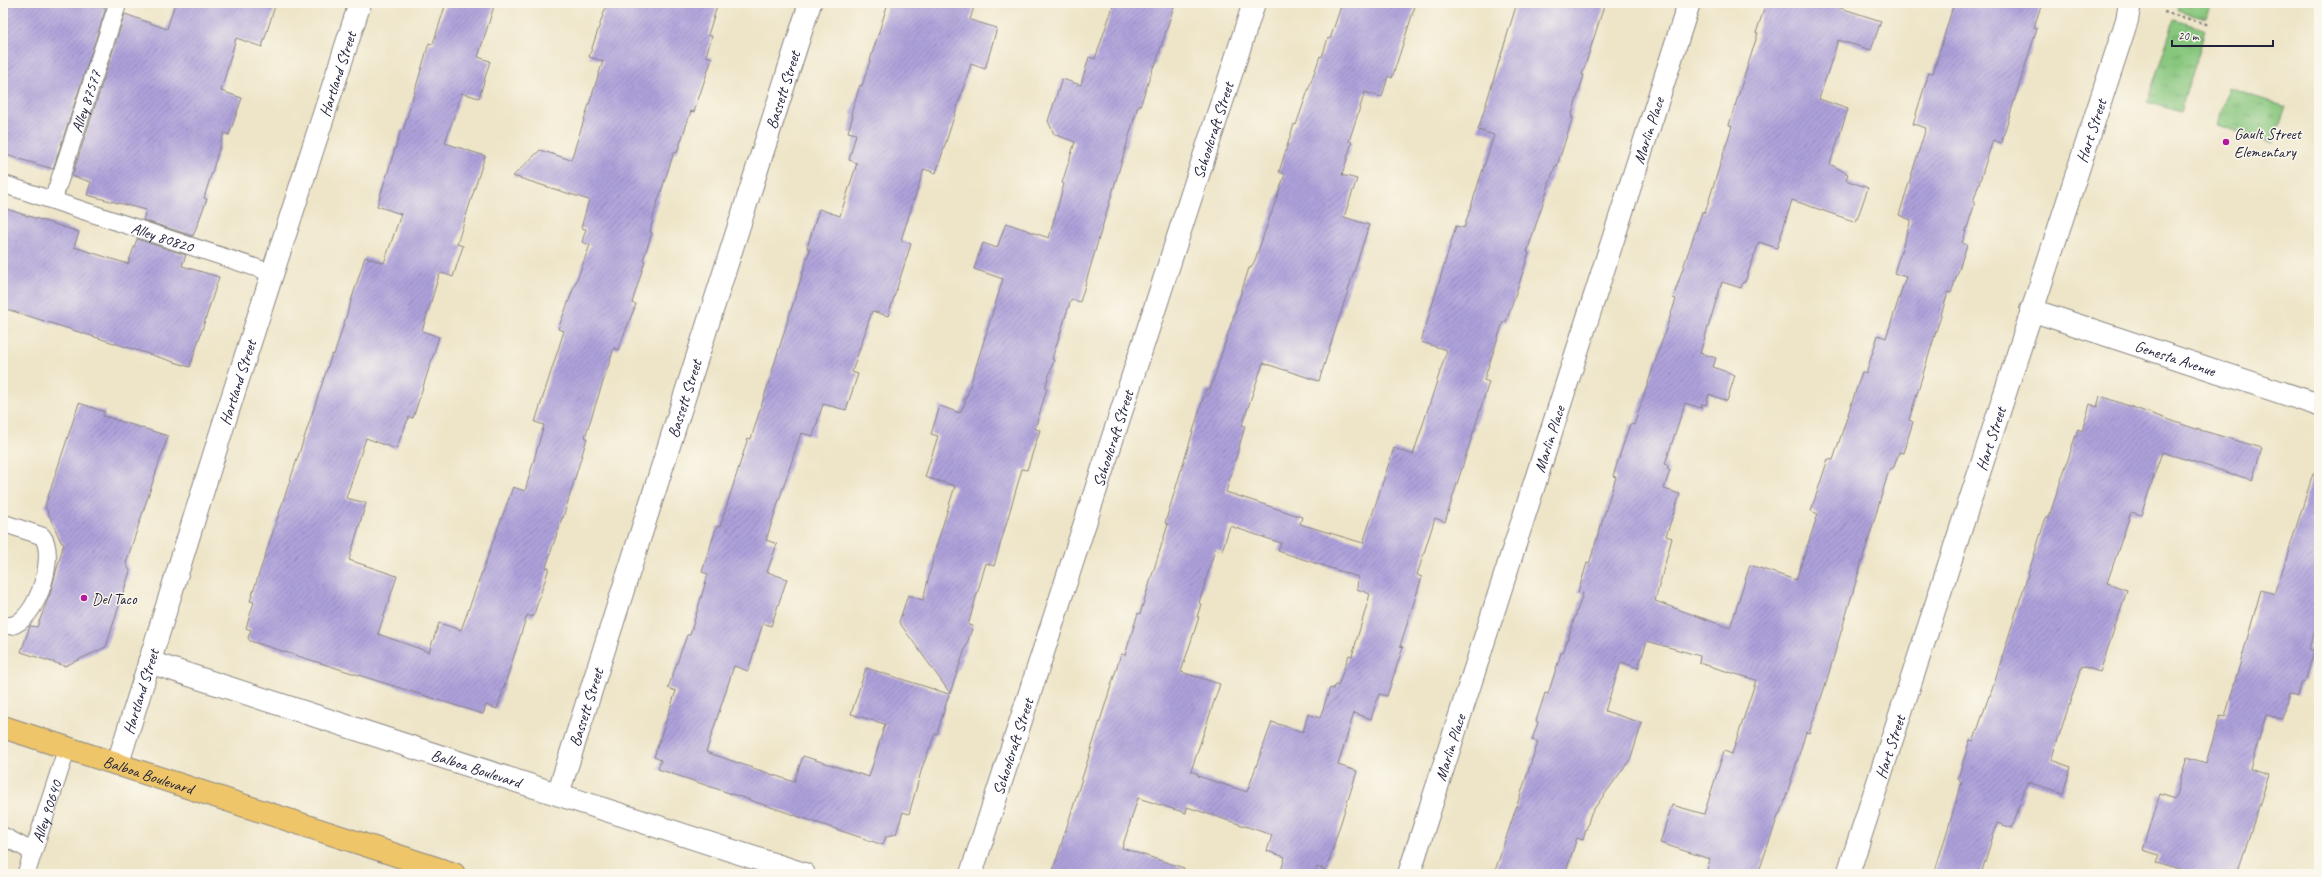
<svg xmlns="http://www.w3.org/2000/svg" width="2322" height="877" viewBox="0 0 2322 877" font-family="Caveat,sans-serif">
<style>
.grass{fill:url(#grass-tufts);stroke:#54745c}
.building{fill:url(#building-hatch);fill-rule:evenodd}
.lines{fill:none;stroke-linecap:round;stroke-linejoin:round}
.service-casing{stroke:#888482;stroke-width:19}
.minor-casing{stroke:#888482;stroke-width:24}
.tertiary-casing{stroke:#888482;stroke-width:24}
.primary-casing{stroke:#888482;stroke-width:24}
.path{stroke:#888482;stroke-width:2.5;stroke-dasharray:3 3;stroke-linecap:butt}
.service{stroke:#fff;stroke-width:17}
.minor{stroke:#fff;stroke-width:22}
.tertiary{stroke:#fff;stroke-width:22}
.primary{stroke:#eec569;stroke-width:22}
.poi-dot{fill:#b5179e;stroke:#fbf7ec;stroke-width:1.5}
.labels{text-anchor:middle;stroke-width:3;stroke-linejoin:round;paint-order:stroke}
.street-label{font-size:16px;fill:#22223b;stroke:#fbf7ec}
.poi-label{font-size:16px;fill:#22223b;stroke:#fbf7ec;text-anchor:start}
</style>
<defs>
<pattern id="grass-tufts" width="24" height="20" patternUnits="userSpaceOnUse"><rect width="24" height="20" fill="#87c67d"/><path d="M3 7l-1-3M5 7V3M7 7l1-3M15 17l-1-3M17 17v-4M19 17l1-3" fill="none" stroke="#6ea068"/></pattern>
<pattern id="building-hatch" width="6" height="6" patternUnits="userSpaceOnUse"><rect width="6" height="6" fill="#aea1db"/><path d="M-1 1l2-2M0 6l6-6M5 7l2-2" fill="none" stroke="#8d83b3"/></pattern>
</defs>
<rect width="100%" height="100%" fill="#fbf7ec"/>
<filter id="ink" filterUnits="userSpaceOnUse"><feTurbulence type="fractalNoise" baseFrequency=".025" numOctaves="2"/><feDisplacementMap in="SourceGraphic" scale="8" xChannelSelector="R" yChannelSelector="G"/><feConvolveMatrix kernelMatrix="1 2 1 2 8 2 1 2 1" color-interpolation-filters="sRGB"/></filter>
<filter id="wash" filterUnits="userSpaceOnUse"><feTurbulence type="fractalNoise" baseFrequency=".012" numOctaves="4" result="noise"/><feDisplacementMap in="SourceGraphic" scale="16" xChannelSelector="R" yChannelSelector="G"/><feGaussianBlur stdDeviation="0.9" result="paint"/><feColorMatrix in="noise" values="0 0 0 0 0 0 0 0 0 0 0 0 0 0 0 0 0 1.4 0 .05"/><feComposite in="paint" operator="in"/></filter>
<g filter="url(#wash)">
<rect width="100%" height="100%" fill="#eee5c8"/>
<path class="grass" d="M2178 3H2213L2206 18 2177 10Z
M2174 20 2205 29 2199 53 2180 112 2147 102Z
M2229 88 2286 107 2273 144 2217 125Z"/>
<g id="blocks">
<path class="building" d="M3 3H93L106 8 53 169 3 154Z
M175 3H276L262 47 236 38 221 91 242 98 229 135 224 133 204 198 207 199 193 236 143 220 146 210 87 195 91 182 72 176 125 14 167 29Z
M446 3H495L478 57 490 61 479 98 462 93 445 143 485 156 457 244 463 246 453 277 442 273 439 275 422 331 439 337 413 418 409 417 396 449 366 438 346 498 366 503 349 560 397 576 378 634 429 652 439 623 461 630 513 487 525 491 544 425 535 422 564 331 558 329 590 245 582 242 586 229 581 228 589 200 513 176 540 150 571 160 603 61 589 57 607 3H718L708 35 712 36 706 56 712 58 694 112 691 111 677 153 674 152 654 213 650 232 652 233 643 260 645 261 632 303 636 304 618 350 614 348 585 437 587 438 563 518H562L546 567 549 568 533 617 527 615 497 709 486 705 483 714 250 641 248 638 251 630 246 628 254 602 250 601 332 354 334 355 365 257 384 263 401 214 377 206 401 130 403 131 429 43 433 44Z
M888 3H975L970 20 997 28 985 69 971 64 936 173 924 169 901 240 911 244 888 316 872 311 852 372 858 374 846 410 823 404 813 436 801 433 766 540 777 544 767 572 787 579 771 626 763 623 748 671 734 666 706 752 794 782 803 756 869 777 885 724 851 714 866 668 949 694 937 734H935L922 768 909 814 903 812 896 834 886 836 883 845 658 769 661 760 654 757 676 691 668 688 687 635H690L708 574 702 572 717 526 720 527 748 438 751 439 810 249 807 248 819 209 840 216 857 163 849 160 856 134 848 132 853 115 851 114 860 85 862 86Z
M1114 3H1175L1155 66 1154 65 1140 106H1138L1080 302 1071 299 1052 359 1054 360 1045 388H1047L1035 429 1040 430 1027 470 1022 469 994 566 986 563 968 625 973 626 950 693 899 622 908 595 923 600 936 547 955 486 925 477 938 436 931 434 940 406 960 413 964 405 1003 279 974 269 983 243 997 248 1006 223 1049 238 1064 184 1062 183 1075 142 1054 134 1048 121 1062 79 1081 85 1089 57 1095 59Z
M1342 3H1416L1392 78 1388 76 1382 97 1365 92 1349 141 1352 142 1342 175 1357 179 1344 217 1369 225 1319 381 1263 363 1242 425 1245 426 1226 492 1302 517 1300 524 1363 543 1394 448 1413 455 1447 350 1421 342 1456 226 1464 228 1494 135 1478 130 1517 3H1605L1582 75H1584L1571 117H1573L1557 166H1555L1527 252 1529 253 1520 281 1506 322H1503L1484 380 1489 382 1445 522 1435 518 1417 575 1422 577 1400 646 1403 647 1387 696 1379 694 1371 719 1354 713 1338 765 1357 771 1326 870 1317 867 1315 874H1280L1285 857 1267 851 1272 835 1187 807 1186 813 1138 798 1122 848 1184 868 1183 874H1052L1121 654 1125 655 1138 613 1140 614 1168 524 1165 523 1206 389 1210 390 1249 268H1251L1255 260 1285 174 1279 172 1294 124 1296 125 1320 56 1322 57 1328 38 1330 39ZM1230 526 1281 543 1278 551 1358 577 1357 589 1370 594 1352 656 1349 655 1338 686 1335 685 1333 689 1330 688 1320 718 1308 714 1303 732 1272 722 1247 792 1198 776V774L1191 771 1220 684 1181 672 1199 617H1197L1201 604 1199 603 1215 549 1222 551Z
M1766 3H1825L1881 21 1871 50 1838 40 1819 99 1848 109 1830 164 1848 174 1846 180 1868 188 1856 222 1792 200 1777 248 1759 242 1745 282H1743L1741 288 1722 282 1700 353 1716 358 1713 367 1735 375 1727 401 1709 394 1706 405 1702 404 1701 408 1685 403 1665 464 1668 465 1667 469 1670 470 1664 489 1680 494 1666 536 1672 538 1655 601 1730 628 1750 565 1796 580 1818 514 1811 511 1828 459 1833 460 1862 372 1866 374 1878 335 1886 338 1906 277 1894 273 1911 220 1899 215 1926 128 1913 124 1929 72 1933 73 1954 3H2042L2034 27 2037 28 2001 143 1993 140 1973 202 1975 203 1962 243 1967 245 1951 293 1948 292 1909 420 1913 422 1903 453 1899 452 1894 467 1889 470 1825 686 1809 733 1806 732 1781 813H1779L1758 874H1706L1710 859 1660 843 1672 805 1704 814 1724 751 1732 754 1756 680 1699 663 1700 656 1647 641 1638 668 1621 662 1605 711 1642 723 1631 758 1591 813 1583 840 1577 838 1565 874H1494L1538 742 1532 740 1538 722 1536 721 1545 693 1548 694 1561 653H1563L1583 593 1578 592 1587 563 1589 564 1616 477 1613 476 1630 424 1634 425 1676 299 1673 298 1688 253 1702 212 1705 213 1732 126 1729 125 1758 33H1756Z
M3 208 79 232 74 247 128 264 137 239 186 255 182 266 219 277 190 367 3 308Z
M2100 396 2193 428 2262 448 2252 480 2162 452 2141 515 2131 512 2107 583 2127 590 2100 672 2082 666 2051 760 2071 767 2063 793 2027 782 2012 828 1997 823 1981 874H1934L1962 783 1958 778 1970 740 1973 741 1975 737 1989 696H1990L2046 517H2049L2078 429 2082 431 2090 404 2097 407Z
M79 403 105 412 103 416 168 436 126 563 130 571 106 647 65 666 21 652 30 626 37 627 50 594 64 543 61 542 45 506Z
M2313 474 2319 475V618L2309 649 2314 651 2305 682 2302 681 2298 696 2290 693 2282 719 2266 715 2250 769 2269 775 2237 874H2196L2156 862 2159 855 2143 850 2160 794 2175 799 2187 757 2206 763 2220 716 2225 717 2261 590 2275 594Z"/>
</g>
</g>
<g filter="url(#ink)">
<use href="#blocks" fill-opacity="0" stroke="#888482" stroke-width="1"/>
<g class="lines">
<g class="service-casing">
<g id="service">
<path id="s1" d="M3 184 272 273"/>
<path id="s2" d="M53 200 118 3"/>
<path d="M3 523 42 536C59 556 33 634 3 625"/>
<path d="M3 836 33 852"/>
<path id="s3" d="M26 874 67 748"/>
</g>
</g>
<g class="minor-casing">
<g id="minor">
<path id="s4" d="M2031 310 2319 405"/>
<path id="s5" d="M149 662 804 874"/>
<path id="s6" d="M118 763 223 426 360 3"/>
<path id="s7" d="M558 794 810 3"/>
<path id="s8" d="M971 874 1254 3"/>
<path id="s9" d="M1409 874 1689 3"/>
</g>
</g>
<g class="tertiary-casing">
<g id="tertiary">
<path id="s10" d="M1848 874 2127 20 2130 3"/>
</g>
</g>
<g class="primary-casing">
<g id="primary">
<path id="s11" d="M3 727 454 874"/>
</g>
</g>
<path class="path" d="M2164 12 2210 25"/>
<use href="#service" class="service"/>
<use href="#minor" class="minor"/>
<use href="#tertiary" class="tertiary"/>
<use href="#primary" class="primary"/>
</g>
</g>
<g class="poi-dot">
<circle cx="2226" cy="142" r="4"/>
<circle cx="84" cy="598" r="4"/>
</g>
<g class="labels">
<g class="street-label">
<text dy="6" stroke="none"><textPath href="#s6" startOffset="723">Hartland Street</textPath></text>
<text dy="6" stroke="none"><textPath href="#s7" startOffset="739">Bassett Street</textPath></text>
<text dy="6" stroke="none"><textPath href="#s2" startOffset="104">Alley 87577</textPath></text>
<text dy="6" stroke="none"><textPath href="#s8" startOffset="782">Schoolcraft Street</textPath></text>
<text dy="6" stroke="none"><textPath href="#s9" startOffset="781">Marlin Place</textPath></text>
<text dy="6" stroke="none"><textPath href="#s10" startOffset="782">Hart Street</textPath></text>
<text dy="6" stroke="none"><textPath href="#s1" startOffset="168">Alley 80820</textPath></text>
<text dy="6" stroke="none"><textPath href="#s4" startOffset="152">Genesta Avenue</textPath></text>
<text dy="6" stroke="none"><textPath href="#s6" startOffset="399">Hartland Street</textPath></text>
<text dy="6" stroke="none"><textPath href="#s7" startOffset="415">Bassett Street</textPath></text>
<text dy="6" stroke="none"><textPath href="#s8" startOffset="458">Schoolcraft Street</textPath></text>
<text dy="6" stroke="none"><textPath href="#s9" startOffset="457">Marlin Place</textPath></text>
<text dy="6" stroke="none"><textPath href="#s10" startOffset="458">Hart Street</textPath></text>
<text dy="6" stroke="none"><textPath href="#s6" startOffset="75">Hartland Street</textPath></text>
<text dy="6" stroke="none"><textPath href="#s7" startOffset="91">Bassett Street</textPath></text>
<text dy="6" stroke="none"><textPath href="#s8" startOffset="134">Schoolcraft Street</textPath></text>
<text dy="6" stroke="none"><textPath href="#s9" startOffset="133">Marlin Place</textPath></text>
<text dy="6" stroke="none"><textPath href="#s10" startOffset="134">Hart Street</textPath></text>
<text dy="6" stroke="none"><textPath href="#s5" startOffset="344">Balboa Boulevard</textPath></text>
<text dy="6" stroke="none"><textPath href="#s11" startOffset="153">Balboa Boulevard</textPath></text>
<text dy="6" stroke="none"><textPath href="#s3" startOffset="66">Alley 90640</textPath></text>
</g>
<g class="poi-label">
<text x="2234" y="139">Gault Street<tspan x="2234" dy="18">Elementary</tspan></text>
<text x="92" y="604">Del Taco</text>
</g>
</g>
<rect width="2322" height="877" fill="none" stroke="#fbf7ec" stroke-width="16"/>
<path d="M2172 40v6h101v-6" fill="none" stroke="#22223b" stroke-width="2"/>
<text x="2178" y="40" font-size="12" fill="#22223b" stroke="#fbf7ec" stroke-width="3" paint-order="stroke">20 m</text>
</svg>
